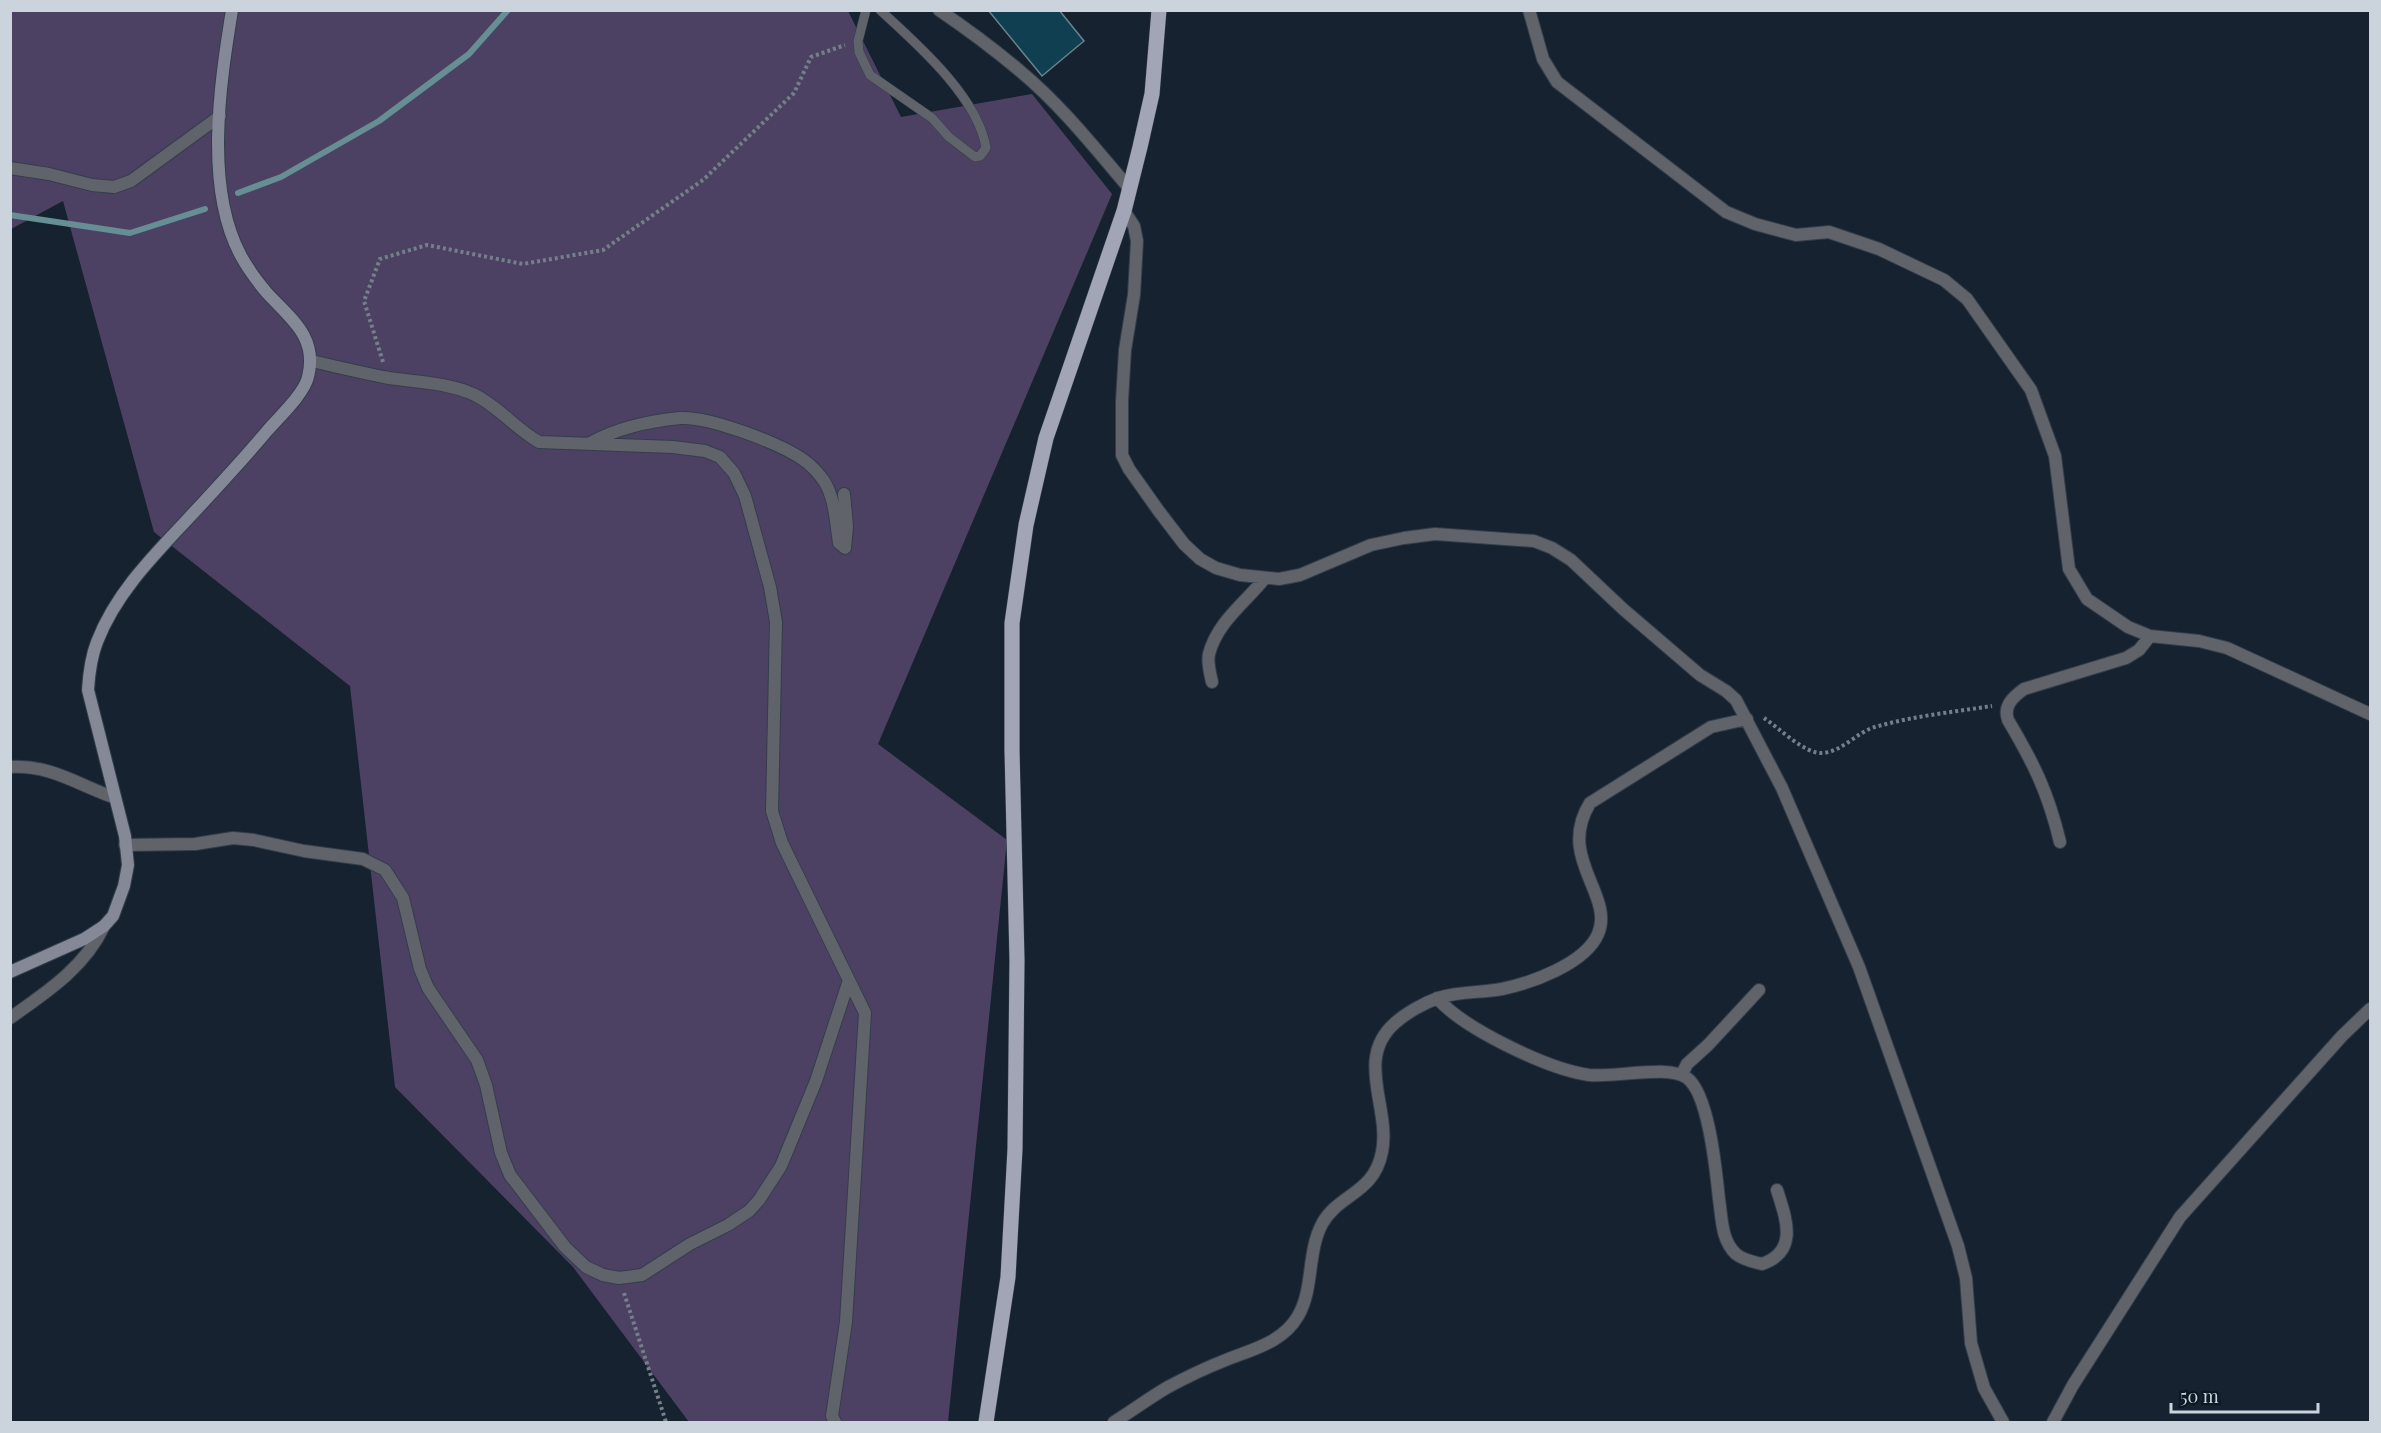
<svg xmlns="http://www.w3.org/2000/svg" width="2381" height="1433" viewBox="0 0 2381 1433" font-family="'Playfair Display',serif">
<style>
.green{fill:#4d4163}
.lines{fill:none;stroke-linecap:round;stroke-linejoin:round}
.stream{stroke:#668e95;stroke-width:6}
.building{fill:#0f3f51;stroke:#6c828c;stroke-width:1.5}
.lane-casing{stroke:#333e4b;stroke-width:10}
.street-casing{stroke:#333e4b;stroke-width:14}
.secondary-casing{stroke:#333e4b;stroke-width:14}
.primary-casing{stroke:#333e4b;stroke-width:16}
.path{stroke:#757f8a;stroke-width:4;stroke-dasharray:3 3;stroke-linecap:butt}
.lane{stroke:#61636b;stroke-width:9}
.street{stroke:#61636b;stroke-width:12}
.secondary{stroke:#858896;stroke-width:12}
.primary{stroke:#a1a5b6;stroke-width:15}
</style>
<rect width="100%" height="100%" fill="#16222f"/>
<path class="green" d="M11 10 848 11 901 117 1032 94 1112 194 878 744 1007 840 948 1422H689L573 1267 395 1087 350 686 154 532 63 201 11 229Z"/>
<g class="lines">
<path class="stream" d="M238 193 281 177 379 121 469 54 508 10
M10 215 130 233 205 209"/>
</g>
<path class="building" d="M988 10H1059L1084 41 1042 76Z"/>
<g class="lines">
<g class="lane-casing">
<path id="lane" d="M866 10 858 41 859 52 870 75 932 118 949 137 975 157 980 156 986 148C978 97 917 44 880 10"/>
</g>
<g class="street-casing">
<path id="street" d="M939 10C967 29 994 49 1020 71 1061 105 1095 148 1129 188
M1529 10 1543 59 1557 82 1726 212 1755 224 1796 235 1829 232 1879 249 1944 280 1967 299 2031 390 2055 456 2069 569 2087 599 2128 627 2150 636 2199 641 2227 648 2370 714
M10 168 49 174 92 185 114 187 131 181 220 116
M1124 211 1134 226 1137 241 1134 295 1125 350 1122 401V455L1129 469 1158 510 1184 544 1200 559 1216 568 1240 575 1279 579 1300 575 1371 545 1404 538 1435 534 1534 541 1552 548 1571 560 1623 609 1700 675 1726 691 1736 700 1782 788 1859 967 1958 1246 1966 1278 1971 1343 1984 1388 2003 1422
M312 361C337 367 363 373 389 378 417 382 450 383 475 395 499 407 516 429 539 442L673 447 705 451 720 457 734 473 745 496 770 587 776 622 772 811 782 843 865 1013 846 1322 832 1416 835 1422
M592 442C618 428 650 421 680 418 709 416 782 444 805 461 812 466 819 474 824 481 835 498 836 524 839 543L845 548 847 526 844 494
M1212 682C1210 673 1207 662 1209 654 1217 622 1246 602 1265 578
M10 767C52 765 76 784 113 797
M2060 842C2048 792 2034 764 2008 720 2003 706 2013 697 2024 689L2126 658 2139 650 2150 636
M125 845 195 844 233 838 254 840 304 851 363 859 385 870 403 898 420 969 428 988 477 1060 486 1085 501 1153 510 1175 565 1247 586 1267 603 1275 619 1278 642 1275 690 1244 728 1225 749 1211 759 1200 781 1166 816 1081 849 980
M1437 998C1464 1029 1548 1069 1589 1075 1615 1078 1669 1064 1687 1078 1709 1094 1716 1171 1719 1199 1722 1218 1721 1240 1736 1254 1743 1260 1754 1262 1762 1264 1799 1251 1786 1219 1777 1190
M10 1018C47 992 85 967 104 926
M1682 1074 1687 1064 1708 1045 1759 990
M1114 1422C1132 1411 1149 1398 1168 1387 1185 1378 1203 1369 1221 1362 1249 1350 1282 1344 1298 1316 1314 1289 1307 1252 1322 1224 1338 1194 1374 1194 1382 1152 1391 1108 1354 1059 1395 1023 1406 1013 1424 1003 1438 998 1459 991 1481 993 1502 989 1531 983 1585 964 1598 934 1615 895 1556 858 1590 803L1711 727 1747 719
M2053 1422 2073 1385 2180 1217 2342 1036 2370 1009"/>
</g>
<g class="secondary-casing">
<path id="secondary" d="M10 972 84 939 104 926 113 916 124 886 128 865 125 836 88 690C89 674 91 657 97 642 115 595 151 558 185 522 213 492 241 462 267 431 279 417 304 394 308 377 318 337 291 319 267 293 257 281 248 269 241 256 204 188 220 84 232 10"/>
</g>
<g class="primary-casing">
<path id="primary" d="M986 1422 1008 1277 1015 1149 1017 960 1012 750V623L1026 525 1046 438 1124 211 1140 147 1152 94 1159 10"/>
</g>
<path class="path" d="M383 362 364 301 380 259 427 245 523 264 603 250 703 180 794 93 811 57 845 45
M1764 718C1779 728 1805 754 1822 753 1842 752 1857 732 1875 727 1913 716 1953 712 1992 706
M624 1293 666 1422"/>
<use href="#lane" class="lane"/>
<use href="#street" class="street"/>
<use href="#secondary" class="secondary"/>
<use href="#primary" class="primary"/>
</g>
<rect width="2381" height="1433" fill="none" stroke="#cbd3dc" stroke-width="24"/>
<path d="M2171 1403v9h147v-9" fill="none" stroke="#cbd3dc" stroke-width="3"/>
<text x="2180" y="1403" font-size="18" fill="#cbd3dc" stroke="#0d1825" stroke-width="4.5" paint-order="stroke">50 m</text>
</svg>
